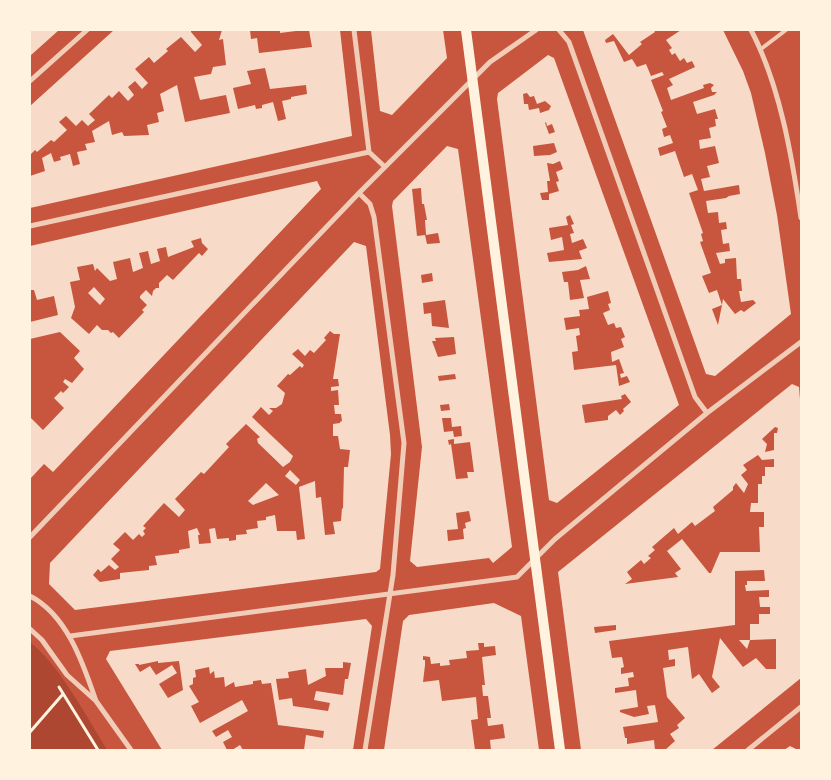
<svg xmlns="http://www.w3.org/2000/svg" width="831" height="780" viewBox="0 0 831 780" font-family="'Fira Sans',sans-serif">
<style>
.green{fill:#ae4732}
.building{fill:#f7dbc8;fill-rule:evenodd}
.lines{fill:none;stroke-linecap:round;stroke-linejoin:round}
.path{stroke:#fff3e0;stroke-width:3}
.service{stroke:#f1ccb7;stroke-width:4}
.minor{stroke:#f1ccb7;stroke-width:5}
.secondary{stroke:#fff3e0;stroke-width:10}
</style>
<rect width="100%" height="100%" fill="#c8553d"/>
<path class="green" d="M30 642C60 666 87 717 107 750H30Z"/>
<path class="building" d="M30 30H59L30 56Z
M114 30H191V32L202 45 195 52 181 37 166 49 168 51 154 63 149 57 135 69 148 83 142 89 135 81 128 87 134 95 128 101 119 91 112 98 109 95 89 114 95 120 88 126 82 120 76 126 66 116 59 122 67 130 54 142 51 140 37 152 35 150 30 155V106Z
M222 30H250L251 39 257 38 259 53 312 47 309 30H340L352 136 30 208V176L45 171 42 158 51 153 54 162 61 160 60 157 70 154 73 166 80 164 77 152 87 150 85 144 95 142 92 131 109 121 112 135 122 132 124 136 149 135 147 125 159 122 157 113 164 111 160 94 177 85 185 122 230 113 226 95 200 100 194 77 211 74 213 67 226 65 223 39 219 40ZM265 68 270 89 306 85 307 94 291 97V99L282 101 286 119 278 121 273 102 262 105V108L256 109 255 105 238 109 233 88 251 84 247 71Z
M280 30H296V31L280 33Z
M371 30H443L447 58 392 115 380 111Z
M583 30H654L655 32 640 42 642 44 629 55 613 34 605 40 606 43 614 41 624 62 632 59 637 67 646 64 651 76 662 72 664 75 651 80 663 111 661 112 667 127 662 129 664 137 670 135 673 143 658 148 660 156 675 151 684 177 692 174 698 190 689 193 703 233 701 234 703 241 700 242 711 273 702 276 709 293 717 290 722 305 723 299 735 314 741 310 744 312 756 303 753 300 741 302 739 291H742L741 279H737L736 258 725 259V263L720 264 716 253 730 251 729 243 723 244 721 230 727 229 726 222 719 223 718 212 708 213 706 201 726 198 729 196 740 194 739 185 704 191 701 179 710 177 707 166 719 163 715 146 700 149 699 140 711 138 709 128 716 126 715 119H718L715 109 697 114 693 102 714 95 717 92H712L711 88 714 85 710 83 703 85 704 88 671 100 667 88 673 85 669 79 695 67 692 61 687 63 684 58 680 61 675 53 672 55 669 50 672 48 666 40 681 30H723L743 71 751 93 765 153 777 215 791 314 715 376 706 374ZM722 305 718 325 712 309Z
M548 55 554 58 679 405 557 503 549 500 497 99 498 93ZM527 93 530 97 534 96 537 104 545 101 551 106 549 110 540 113 539 108 529 110 528 104H524L523 94ZM546 122 547 126 552 124 555 132 549 134 545 123ZM554 143 557 152 550 155 534 156 533 146ZM560 161 563 169 556 172 559 181 556 182 559 191 549 194V200H542L540 193 548 192 547 181H550L547 163 553 164ZM570 215 574 224 571 225 574 233 570 234 572 243 583 239 587 248 579 251 582 259 549 262 547 253 564 250 562 237 551 240 549 228 568 225 566 217ZM586 266 590 279 580 280 584 298 570 300 568 282H564L562 272 578 270ZM608 291 611 303 608 304 610 310 603 313 608 325 614 323 616 328 621 327 625 337 621 339 624 347 611 352 612 362 619 359 624 373 620 374 621 378 627 376 630 382 619 386 616 365 574 370 572 352 578 351 576 336 580 335 579 328 566 330 564 318 580 316 579 310 589 309 587 297ZM625 394 631 402 623 409 624 411 620 415 616 410 608 416V420L585 423 582 405 622 399 621 396Z
M447 146 458 149 512 547 493 563 489 558 417 567 410 561 422 447 392 206 393 201ZM421 188 422 204H424L427 220H425L426 235 438 233 440 243 427 244 425 235 417 236 412 189ZM432 273 433 281 422 283 421 275ZM445 300 449 328 432 326 431 313 424 314 423 303ZM454 337 456 354 438 357 432 341H436L435 338ZM455 374 456 379 439 381 438 376ZM449 404 450 410 441 411 440 405ZM442 418H451L452 427 461 426 462 436 454 437 453 431 444 432ZM454 439V444L470 442 474 472H467L468 478 456 479 451 444 449 445 448 440ZM469 511 471 521 465 523 466 528 463 529 464 539 448 541 447 530 458 529 456 513Z
M317 181 321 189 53 472 44 464 30 479V417L43 430 64 408 54 398 61 391 63 393 69 387 63 382 65 379 72 383 84 369 74 358 80 351 60 332 30 339V322L58 315 54 296 37 300 34 290H30V246ZM201 238 202 243 208 249 202 256 199 253 173 280 167 275 159 283V288H156L153 291 152 296 146 290 140 296V298L147 305 142 310 144 312 119 338 113 332 111 333 108 330H102L97 325 89 334 71 318 75 307 70 282 80 280 77 267 93 264 95 271 97 268 110 281 117 279 113 262 130 258 133 272 143 268 139 253 148 251 151 264 160 261 157 249 166 247 168 257 194 247 191 241Z
M354 242 366 246 390 435 391 454 380 569 376 572 75 610 49 584 50 563ZM330 331 334 334H340L333 379H338L339 386 331 387V391L338 390 339 405H334L335 414H341L342 421 340 422V423L333 424V436H338L340 449 350 450 348 467H344L343 509 342 508 341 521 333 522 335 534 325 535 321 497 316 498 315 481 299 487 305 539 297 540 296 531H277L275 515 266 517V520L257 521 258 528 246 530 247 534 236 535V540L229 541V538L217 539 215 528 209 529 211 543 199 544 198 535H200L197 528 188 531 190 548 179 550V553L155 556 157 565 149 566V570L120 573V579L100 582 93 575 98 569 101 572 109 565 115 570 119 567 111 559 120 550 113 544 125 532 133 540 139 534 142 537 145 534 143 531 146 528 143 526 164 503 179 517 185 510 175 499 201 472 204 474 229 447 226 444 246 424 260 437 257 439 258 443 283 467 290 462 293 456 252 417 261 407 269 415 273 411 269 408H276L282 404 285 393 277 386 288 374 290 375 300 366 302 368 304 365 292 354 298 349 305 356 310 350 314 353 326 340 324 338Z
M94 287 105 299 100 305 88 293Z
M792 384 799 387 801 412V678L712 750H665L675 741 670 734 679 728 677 725 685 718 667 697 663 668 675 666V659L669 660 668 650 688 647 692 679 699 674 712 693 720 687 712 677 720 638 743 667 756 658 766 669H776V639L750 640V624H759V614H770V607H760L759 597H769V590L746 591 745 585H747V581H765L764 570 735 571V625L609 641 612 658 622 657 624 667 621 668V674L633 672 634 677 628 678 629 686 615 688V693L636 690 638 707 620 710V712L634 717 649 714 647 706 655 705 658 722 623 727 625 738H627V744L654 740 655 750H581L558 572ZM775 427 778 428 777 433H774V450L765 452 767 444 762 439ZM758 455 762 460 774 459V467H765V476H762V484H758V503H751L750 512H764V527H759L760 552H720L711 573H709L682 539 667 551 681 569 675 573 678 577 625 584 632 579 627 572 641 560 644 564 651 558 648 556 655 550 652 547 674 528 678 534 692 522 695 526 715 511 713 507 733 490V487L736 483 744 493 748 484 741 475 747 470 743 465ZM616 625V630L595 633 594 627Z
M290 470 300 480 296 485 285 476Z
M266 483 279 495 253 505 248 501Z
M494 603 521 616 539 750H491L490 740 505 738 503 724 488 726 487 718H491L488 696H483L482 685H485L482 657 496 655 495 646 484 647V643H478L479 650 466 651 467 658 449 660 450 665 440 666V663L431 664 430 657 423 656V660H425V665L423 682 439 680 442 701 476 697 478 719 471 720 475 750H384L403 621 409 615Z
M366 619 372 626 353 750H304L306 735 323 738 324 731 278 725 271 683 262 684 261 680 253 681V684L235 687 234 682 225 687 224 677 215 678 214 671 210 674 209 667 195 670 196 677 193 678V684L189 686 199 702 191 706 200 723 242 700 248 711 212 731 216 737 228 730 232 737 223 742 227 750H162L106 659 110 651ZM158 661V663L179 661 183 690 168 698 159 684 177 673 172 665 156 675 150 666 140 672 135 664H139V665ZM343 662 351 663 348 679H345L343 695 316 691 314 700 330 703 328 711 293 706 292 698 279 700 276 679 289 678 288 672 306 669 308 685 326 676 325 668H343Z
M739 640H750L747 649Z
M240 745 243 750H232Z
M790 746 798 750H784Z"/>
<g class="lines">
<path class="path" d="M59 687 98 750
M30 732 63 694"/>
<path class="service" d="M761 49 786 30"/>
<path class="minor" d="M354 30 369 152 385 167
M559 30 569 42 695 397 707 413
M751 30C780 85 792 157 801 218
M30 81 87 30
M359 193 370 204 374 217 404 443 393 575 365 750
M30 226 369 152
M30 537 359 193 490 62 536 30
M30 596C67 615 83 663 96 701
M30 629 42 640 67 675 96 701 131 750
M70 636 517 577 555 539 707 413 801 342
M748 750 801 707"/>
<path class="secondary" d="M466 30 560 750"/>
</g>
<rect width="831" height="780" fill="none" stroke="#fff3e0" stroke-width="62"/>
</svg>
